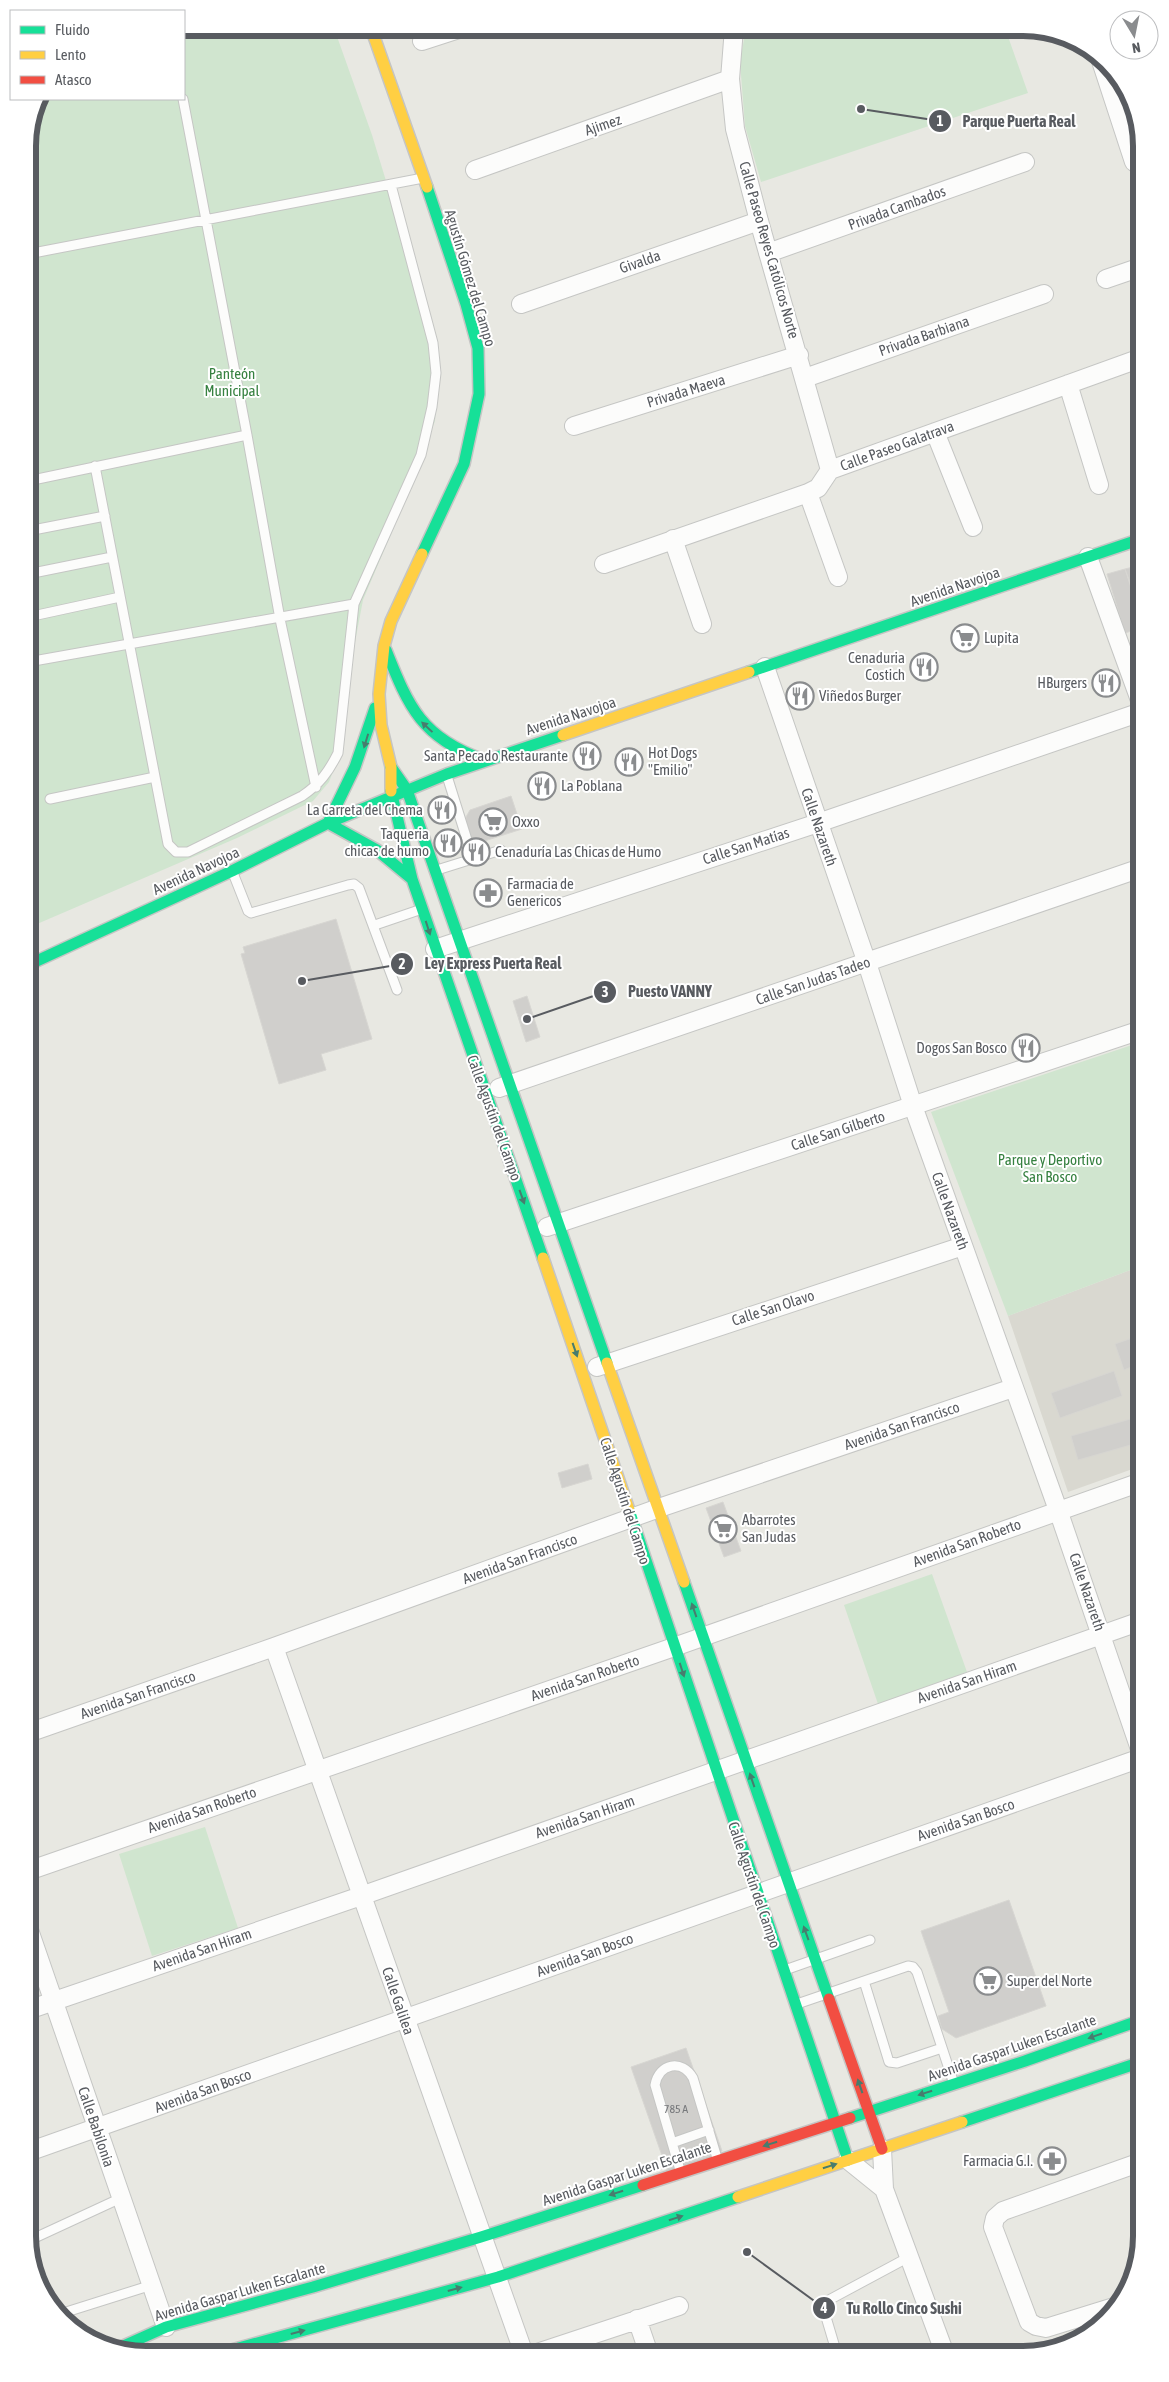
<svg xmlns="http://www.w3.org/2000/svg" width="1169" height="2382" viewBox="0 0 1169 2382" font-family="'Asap Condensed',sans-serif">
<style>
.education{fill:#d9d8d0}
.green{fill:#d0e5cf}
.building{fill:#d0cfcc;stroke:#d7d6d2}
.lines{fill:none;stroke-linecap:round;stroke-linejoin:round}
.lane-casing{stroke:#c5c6c4;stroke-width:11}
.street-casing{stroke:#c5c6c4;stroke-width:20}
.fast-casing{stroke:#c5c5c4;stroke-width:14}
.slow-casing{stroke:#c5c5c4;stroke-width:14}
.jam-casing{stroke:#c5c5c4;stroke-width:14}
.lane{stroke:#fcfcfb;stroke-width:9}
.street{stroke:#fcfcfb;stroke-width:18}
.fast{stroke:#16e098;stroke-width:11}
.slow{stroke:#ffcf43;stroke-width:11}
.jam{stroke:#f24e42;stroke-width:11}
.oneway{fill:#487c6e}
.labels{text-anchor:middle;stroke-width:4;stroke-linejoin:round;paint-order:stroke}
.number-label{font-size:12px;fill:#77797c}
.street-label{font-size:15px;fill:#585b60;stroke:#fff}
.park-label{font-size:15px;fill:#368140;stroke:#fff}
.poi-label{font-size:15px;fill:#585b60;stroke:#fff;text-anchor:start}
.rim{fill:none;stroke:#585b60;stroke-width:6}
.leader{fill:none;stroke:#585b60;stroke-width:2}
.callout-dot{fill:#585b60;stroke:#fff;stroke-width:2}
.mark-label{font-size:15px;text-anchor:middle;font-weight:bold;fill:#fff}
.callout-label{font-size:16px;text-anchor:middle;font-weight:bold;fill:#585b60;stroke:#fff;stroke-width:4;stroke-linejoin:round;paint-order:stroke}
</style>
<rect width="100%" height="100%" fill="#e8e8e2"/>
<path class="education" d="M1141 1266V1466L1068 1492 1008 1316Z"/>
<path class="green" d="M184 28H334L372 135 427 315 438 375 435 421 391 534 363 600 351 663 337 761 329 782 313 801 237 838 37 924 28 876V138L38 99H184Z
M746 28H1005L1028 93 761 182 745 126 740 62Z
M1141 1042V1266L1008 1316 931 1112Z
M932 1574 967 1672 878 1704 844 1605Z
M205 1827 238 1928 152 1956 119 1854Z"/>
<path class="building" d="M1141 565V592L1135 595 1125 569Z
M1125 569 1141 619V628L1125 633 1107 574Z
M511 796 522 829 472 845 466 826V817L470 810Z
M28 876 37 924 28 929Z
M336 919 372 1039 321 1054 326 1070 279 1084 241 954 245 953 243 947Z
M527 996 540 1037 526 1042 513 1001Z
M1141 1335V1363L1124 1370 1115 1344Z
M1141 1370V1392L1135 1372Z
M1114 1371 1122 1396 1060 1418 1051 1393Z
M1134 1418 1141 1442 1078 1460 1071 1436Z
M588 1464 592 1479 562 1488 558 1473Z
M723 1502 741 1551 724 1557 706 1508Z
M1009 1900 1046 2006 956 2038 942 2029 938 2016 949 2012 921 1931Z
M686 2048 722 2151 667 2170 631 2067Z"/>
<g class="lines">
<g class="lane-casing">
<path id="lane" d="M183 99 247 435 280 619 316 787
M28 254 423 178
M95 466 168 844 176 852H188L302 796C320 784 329 771 338 753L354 604 421 455 432 407 436 373 433 343 391 185
M28 481 247 435
M28 531 105 516
M28 574 112 557
M28 617 120 597
M28 662 354 604
M447 776 473 859
M50 799 155 777
M437 870 501 850
M233 873 248 911 251 913 348 885 354 884 359 888 397 990
M375 925 419 910
M785 1970 870 1940
M864 1981 889 2062 897 2063 942 2048
M797 2004 908 1966 913 1967 917 1972 954 2084
M672 2143 709 2130
M680 2170 655 2085C659 2063 682 2059 693 2078L717 2158
M28 2241 121 2198
M63 2313 152 2285
M837 2354 823 2307 827 2301 909 2257"/>
</g>
<g class="street-casing">
<path id="street" d="M734 28 730 79 735 129 759 221 830 470
M422 41 462 28
M1100 58 1134 162
M475 170 730 79
M768 253 1025 162
M1106 279 1141 267
M521 304 759 221
M805 378 1044 294
M1068 384 1099 485
M574 426 799 355
M935 432 973 527
M808 493 838 577
M673 539 702 624
M1088 557 1141 703
M604 564 808 493 818 488 830 470 1141 358
M765 667 867 963 913 1106 1058 1510 1141 1752
M435 949 818 823 1141 712
M499 1088 1141 868
M547 1227 1141 1030
M597 1367 963 1246
M274 1647 524 2354
M28 1733 274 1647 659 1508 1013 1388
M28 1871 674 1647 1141 1482
M28 1927 166 2327
M28 2010 361 1896 1141 1621
M882 2149 884 2189 945 2354
M28 2152 1141 1758
M848 2160 884 2189
M1117 2306 1046 2328 1036 2326 1029 2322 993 2227 995 2218 1003 2211 1141 2162
M637 2319 649 2354
M534 2354 679 2306"/>
</g>
<g class="fast-casing">
<path id="fast" d="M422 554 464 464 479 394 478 348 466 304 427 187
M386 650C409 708 422 738 484 760
M749 672 1141 539
M375 708 355 767 328 823 377 850 412 879
M391 767 407 790 607 1363
M391 791 412 879 543 1258
M28 965 232 871 328 823 447 774 563 735
M629 1510 848 2160
M684 1582 829 1999
M850 2118 1025 2061 1141 2020
M962 2122 1141 2062
M119 2348 166 2327 313 2287 481 2237 643 2185
M217 2354 498 2277 738 2197"/>
</g>
<g class="slow-casing">
<path id="slow" d="M371 28 427 187
M563 735 749 672
M391 791V767L381 725 379 694 384 646 391 621 422 554
M543 1258 629 1510
M607 1363 684 1582
M738 2197 962 2122"/>
</g>
<g class="jam-casing">
<path id="jam" d="M829 1999 882 2149
M643 2185 850 2118"/>
</g>
<use href="#lane" class="lane"/>
<use href="#street" class="street"/>
<use href="#fast" class="fast"/>
<use href="#slow" class="slow"/>
<use href="#jam" class="jam"/>
</g>
<defs><path id="oneway-solid" d="M-6-.8H1V-3.2L6.5 0L1 3.2V.8H-6Z" transform="scale(1.25)"/></defs>
<g class="oneway">
<use href="#oneway-solid" transform="translate(427 727) rotate(-137)"/>
<use href="#oneway-solid" transform="translate(366 741) rotate(107)"/>
<use href="#oneway-solid" transform="translate(428 928) rotate(72)"/>
<use href="#oneway-solid" transform="translate(522 1197) rotate(70)"/>
<use href="#oneway-solid" transform="translate(575 1350) rotate(71)"/>
<use href="#oneway-solid" transform="translate(694 1610) rotate(-109)"/>
<use href="#oneway-solid" transform="translate(682 1670) rotate(72)"/>
<use href="#oneway-solid" transform="translate(752 1780) rotate(-109)"/>
<use href="#oneway-solid" transform="translate(806 1933) rotate(-110)"/>
<use href="#oneway-solid" transform="translate(1095 2036) rotate(161)"/>
<use href="#oneway-solid" transform="translate(860 2086) rotate(-109)"/>
<use href="#oneway-solid" transform="translate(925 2093) rotate(162)"/>
<use href="#oneway-solid" transform="translate(770 2144) rotate(162)"/>
<use href="#oneway-solid" transform="translate(830 2166) rotate(-18)"/>
<use href="#oneway-solid" transform="translate(616 2193) rotate(162)"/>
<use href="#oneway-solid" transform="translate(676 2218) rotate(-18)"/>
<use href="#oneway-solid" transform="translate(455 2289) rotate(-15)"/>
<use href="#oneway-solid" transform="translate(298 2332) rotate(-15)"/>
</g>
<defs>
<g id="supermarket-ring" transform="scale(1.4375)"><circle r="9.5" fill="#fff" stroke="#8a8c8e" stroke-width="1.5"/><path d="M-6-5.5h2.5l.6 2H6L4.5 2H-2.5L-4.4-4H-6ZM-1.5 3.2a1.3 1.3 0 1 0 .1 0ZM3 3.2a1.3 1.3 0 1 0 .1 0Z" fill="#8a8c8e"/></g>
<g id="restaurant-ring" transform="scale(1.4375)"><circle r="9.5" fill="#fff" stroke="#8a8c8e" stroke-width="1.5"/><path d="M-5-6h1v4h1v-4h1v4h1v-4h1v5L-1.5 .5V6h-2V.5L-5-1ZM5-6V6H3V1.5H1.5Q1.5-4 5-6Z" fill="#8a8c8e"/></g>
<g id="pharmacy-ring" transform="scale(1.4375)"><circle r="9.5" fill="#fff" stroke="#8a8c8e" stroke-width="1.5"/><path d="M-2-6h4v4h4v4h-4v4h-4v-4h-4v-4h4Z" fill="#8a8c8e"/></g>
</defs>
<g fill-rule="evenodd">
<use href="#supermarket-ring" x="965" y="638"/>
<use href="#restaurant-ring" x="924" y="667"/>
<use href="#restaurant-ring" x="1106" y="683"/>
<use href="#restaurant-ring" x="800" y="696"/>
<use href="#restaurant-ring" x="587" y="756"/>
<use href="#restaurant-ring" x="629" y="762"/>
<use href="#restaurant-ring" x="542" y="786"/>
<use href="#restaurant-ring" x="442" y="810"/>
<use href="#supermarket-ring" x="493" y="822"/>
<use href="#restaurant-ring" x="448" y="843"/>
<use href="#restaurant-ring" x="476" y="852"/>
<use href="#pharmacy-ring" x="488" y="893"/>
<use href="#restaurant-ring" x="1026" y="1048"/>
<use href="#supermarket-ring" x="723" y="1529"/>
<use href="#supermarket-ring" x="988" y="1981"/>
<use href="#pharmacy-ring" x="1052" y="2161"/>
</g>
<g class="labels">
<g class="number-label">
<text x="676" y="2113">785 A</text>
</g>
<g class="street-label">
<text transform="translate(603 125) rotate(-19)" y="5">Ajimez</text>
<text transform="translate(897 208) rotate(-20)" y="5">Privada Cambados</text>
<text transform="translate(769 250) rotate(74)" y="5">Calle Paseo Reyes Católicos Norte</text>
<text transform="translate(640 262) rotate(-19)" y="5">Givalda</text>
<text transform="translate(470 278) rotate(73)" y="5">Agustín Gómez del Campo</text>
<text transform="translate(924 336) rotate(-19)" y="5">Privada Barbiana</text>
<text transform="translate(686 391) rotate(-17)" y="5">Privada Maeva</text>
<text transform="translate(897 446) rotate(-20)" y="5">Calle Paseo Galatrava</text>
<text transform="translate(955 587) rotate(-19)" y="5">Avenida Navojoa</text>
<text transform="translate(571 716) rotate(-18)" y="5">Avenida Navojoa</text>
<text transform="translate(819 827) rotate(71)" y="5">Calle Nazareth</text>
<text transform="translate(746 846) rotate(-18)" y="5">Calle San Matías</text>
<text transform="translate(196 871) rotate(-25)" y="5">Avenida Navojoa</text>
<text transform="translate(813 981) rotate(-19)" y="5">Calle San Judas Tadeo</text>
<text transform="translate(494 1118) rotate(70)" y="5">Calle Agustín del Campo</text>
<text transform="translate(838 1131) rotate(-18)" y="5">Calle San Gilberto</text>
<text transform="translate(950 1211) rotate(70)" y="5">Calle Nazareth</text>
<text transform="translate(773 1308) rotate(-18)" y="5">Calle San Olavo</text>
<text transform="translate(902 1426) rotate(-19)" y="5">Avenida San Francisco</text>
<text transform="translate(625 1501) rotate(72)" y="5">Calle Agustín del Campo</text>
<text transform="translate(967 1543) rotate(-20)" y="5">Avenida San Roberto</text>
<text transform="translate(520 1559) rotate(-20)" y="5">Avenida San Francisco</text>
<text transform="translate(1087 1592) rotate(71)" y="5">Calle Nazareth</text>
<text transform="translate(585 1678) rotate(-19)" y="5">Avenida San Roberto</text>
<text transform="translate(967 1682) rotate(-19)" y="5">Avenida San Hiram</text>
<text transform="translate(138 1695) rotate(-19)" y="5">Avenida San Francisco</text>
<text transform="translate(202 1810) rotate(-19)" y="5">Avenida San Roberto</text>
<text transform="translate(585 1817) rotate(-19)" y="5">Avenida San Hiram</text>
<text transform="translate(966 1820) rotate(-19)" y="5">Avenida San Bosco</text>
<text transform="translate(754 1885) rotate(71)" y="5">Calle Agustín del Campo</text>
<text transform="translate(202 1950) rotate(-19)" y="5">Avenida San Hiram</text>
<text transform="translate(585 1955) rotate(-20)" y="5">Avenida San Bosco</text>
<text transform="translate(398 2001) rotate(71)" y="5">Calle Galilea</text>
<text transform="translate(1012 2048) rotate(-19)" y="5">Avenida Gaspar Luken Escalante</text>
<text transform="translate(203 2091) rotate(-20)" y="5">Avenida San Bosco</text>
<text transform="translate(96 2127) rotate(71)" y="5">Calle Babilonia</text>
<text transform="translate(627 2174) rotate(-18)" y="5">Avenida Gaspar Luken Escalante</text>
<text transform="translate(240 2292) rotate(-16)" y="5">Avenida Gaspar Luken Escalante</text>
</g>
<g class="park-label">
<text x="232" y="379">Panteón<tspan x="232" dy="17">Municipal</tspan></text>
<text x="1050" y="1165">Parque y Deportivo<tspan x="1050" dy="17">San Bosco</tspan></text>
</g>
<g class="poi-label">
<text x="984" y="643">Lupita</text>
<text x="905" y="663" text-anchor="end">Cenaduria<tspan x="905" dy="17">Costich</tspan></text>
<text x="1087" y="688" text-anchor="end">HBurgers</text>
<text x="819" y="701">Viñedos Burger</text>
<text x="648" y="758">Hot Dogs<tspan x="648" dy="17">"Emilio"</tspan></text>
<text x="568" y="761" text-anchor="end">Santa Pecado Restaurante</text>
<text x="561" y="791">La Poblana</text>
<text x="423" y="815" text-anchor="end">La Carreta del Chema</text>
<text x="512" y="827">Oxxo</text>
<text x="429" y="839" text-anchor="end">Taqueria<tspan x="429" dy="17">chicas de humo</tspan></text>
<text x="495" y="857">Cenaduría Las Chicas de Humo</text>
<text x="507" y="889">Farmacia de<tspan x="507" dy="17">Genericos</tspan></text>
<text x="1007" y="1053" text-anchor="end">Dogos San Bosco</text>
<text x="742" y="1525">Abarrotes<tspan x="742" dy="17">San Judas</tspan></text>
<text x="1007" y="1986">Super del Norte</text>
<text x="1033" y="2166" text-anchor="end">Farmacia G.I.</text>
</g>
</g>
<path d="M0 0H1169V2382H0ZM146 36H1023A110 110 0 0 1 1133 146V2236A110 110 0 0 1 1023 2346H146A110 110 0 0 1 36 2236V146A110 110 0 0 1 146 36Z" fill="#fff" fill-rule="evenodd"/>
<path class="rim" d="M146 36H1023A110 110 0 0 1 1133 146V2236A110 110 0 0 1 1023 2346H146A110 110 0 0 1 36 2236V146A110 110 0 0 1 146 36Z"/>
<path class="leader" d="M861 109L940 121M302 981L402 964M527 1019L605 992M747 2252L824 2308"/>
<g class="callout-dot">
<circle cx="861" cy="109" r="5"/>
<circle cx="302" cy="981" r="5"/>
<circle cx="527" cy="1019" r="5"/>
<circle cx="747" cy="2252" r="5"/>
<circle cx="940" cy="121" r="12"/>
<circle cx="402" cy="964" r="12"/>
<circle cx="605" cy="992" r="12"/>
<circle cx="824" cy="2308" r="12"/>
</g>
<g class="mark-label">
<text x="940" y="126">1</text>
<text x="402" y="969">2</text>
<text x="605" y="997">3</text>
<text x="824" y="2313">4</text>
</g>
<g class="callout-label">
<text x="1019" y="127">Parque Puerta Real</text>
<text x="493" y="969">Ley Express Puerta Real</text>
<text x="670" y="997">Puesto VANNY</text>
<text x="904" y="2314">Tu Rollo Cinco Sushi</text>
</g>
<rect x="10" y="10" width="175" height="90" fill="#ffffff" stroke="#bcbdbf"/>
<rect x="20" y="26" width="25" height="8" fill="#16e098" stroke="#bcbdbf"/>
<text x="55" y="35" font-size="15" fill="#585b60">Fluido</text>
<rect x="20" y="51" width="25" height="8" fill="#ffcf43" stroke="#bcbdbf"/>
<text x="55" y="60" font-size="15" fill="#585b60">Lento</text>
<rect x="20" y="76" width="25" height="8" fill="#f24e42" stroke="#bcbdbf"/>
<text x="55" y="85" font-size="15" fill="#585b60">Atasco</text>
<g transform="translate(1134 35) rotate(170)"><circle r="24" fill="#ffffff" stroke="#bcbdbf"/>
<path d="M0-4L9 19L0 12L-9 19Z" fill="#8a8c8e"/>
<text y="-8" font-size="14" font-weight="bold" text-anchor="middle" fill="#585b60">N</text>
</g>
</svg>
